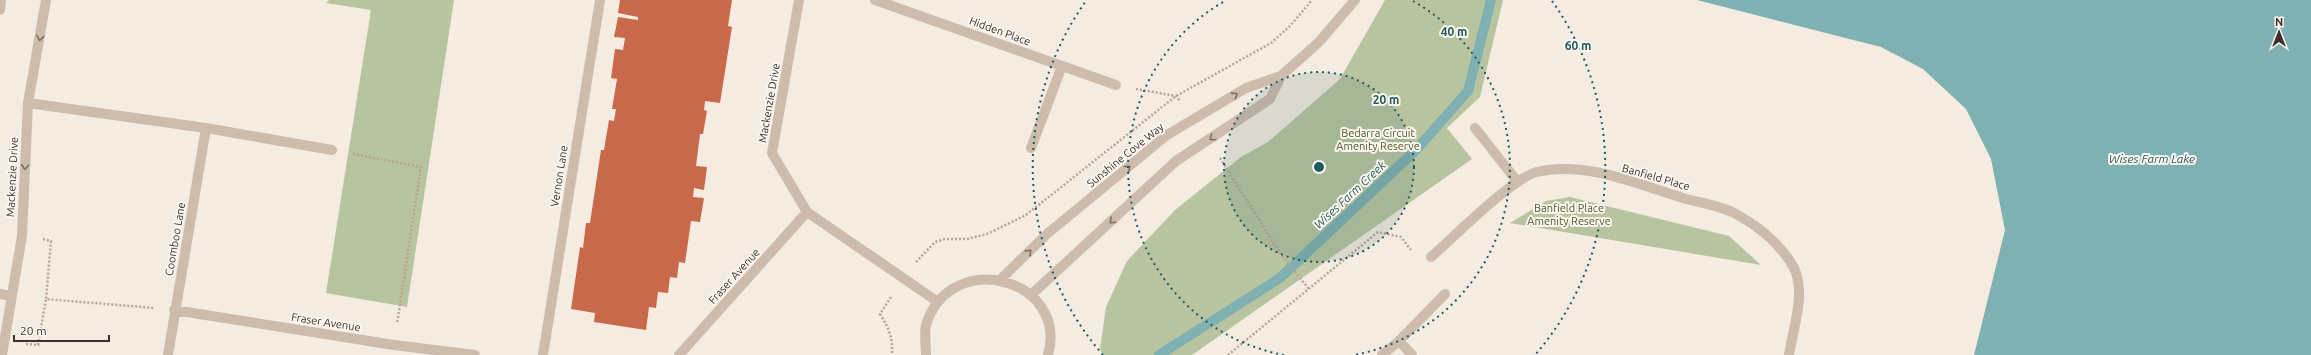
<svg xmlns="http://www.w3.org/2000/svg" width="2311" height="355" viewBox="0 0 2311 355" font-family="Ubuntu,sans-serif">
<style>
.green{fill:#b8c4a0}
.water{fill:#7fb0b2}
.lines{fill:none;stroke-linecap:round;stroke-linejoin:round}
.stream{stroke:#7fb0b2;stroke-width:10}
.building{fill:#c8694b}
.path{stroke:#b9a596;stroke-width:2.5;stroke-dasharray:2 2;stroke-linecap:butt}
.minor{stroke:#cdbbac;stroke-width:10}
.oneway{stroke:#7d6f65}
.ring{fill:none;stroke:#1f5a5e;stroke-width:2;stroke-dasharray:2 4}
.labels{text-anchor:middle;stroke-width:4;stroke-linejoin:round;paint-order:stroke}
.street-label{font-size:11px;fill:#3b302b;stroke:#fbf5ee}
.park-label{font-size:11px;fill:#4a5a2e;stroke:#fbf5ee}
.water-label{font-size:12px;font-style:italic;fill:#1f5a5e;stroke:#fbf5ee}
.centre{fill:#1f5a5e;stroke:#fbf5ee;stroke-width:2}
.ring-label{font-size:12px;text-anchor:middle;font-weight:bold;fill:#1f5a5e;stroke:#fbf5ee;stroke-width:4;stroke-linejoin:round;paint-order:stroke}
</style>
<rect width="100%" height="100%" fill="#f4ebe1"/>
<path class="green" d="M329 0H454L407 307 326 293 371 10 326 3Z
M1385 0H1503L1480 97 1447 128 1472 159 1192 355H1103L1100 349 1106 307 1127 261 1175 210 1241 157 1268 142 1340 79Z
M1570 197 1729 236 1761 265 1510 223 1546 201Z"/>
<path class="water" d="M1697 0H2311V355H1974L2005 230 1991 159 1966 109 1923 69 1881 47Z"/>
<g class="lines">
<path class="stream" d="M1159 355 1280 278 1416 150 1468 91 1491 0"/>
</g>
<path class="building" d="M620 0H732L728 26 732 27 720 103 705 101 704 110 707 111 703 134H700L696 166 707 167 704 190 694 188 693 197 704 198 700 222 691 221 685 263 679 262 677 278 670 277 668 293 658 292 656 308 649 307 646 330 594 322 595 313 571 309 580 247 583 248 586 223H590L601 150H604L609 120 614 121 616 109H612L617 79 611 78 615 49 623 50 625 38 614 37 618 17 638 20V17L618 13Z"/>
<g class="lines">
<path class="path" d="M1136 89 1176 96 1180 101
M353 154 421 167 397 324
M1220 158 1278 250 1309 289
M43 239 51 241 46 299 154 308
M916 262 935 242 945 239H967L987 234 1026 215 1176 96 1271 43 1290 26 1312 0
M891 297 880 314C889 328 893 338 892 355
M26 344 38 345 46 299
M1228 355 1378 232 1401 237 1411 250"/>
<path class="minor" d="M799 0 772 153 807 212 938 302
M875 0 1116 85
M0 10 1 0
M28 103 206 128 332 150
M1475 128 1517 181
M1031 148 1062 66
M1431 257C1453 238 1512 178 1537 172 1586 160 1639 185 1686 199 1702 203 1722 206 1736 214 1758 226 1780 244 1793 266 1807 292 1793 328 1789 355
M1001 279 1047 234 1167 135 1246 88 1281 76
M0 294 11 296
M1031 295 1176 161 1270 99 1281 76 1319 42 1355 0
M174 310 394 345 475 355
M1399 341 1412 355
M2 355 22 236 28 103 46 0
M168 355 206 128
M543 355 600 0
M679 355 807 212
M926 355C926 346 924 333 926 325 950 247 1069 278 1048 355
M1382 355 1399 341 1445 294"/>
</g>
<defs><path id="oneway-chevron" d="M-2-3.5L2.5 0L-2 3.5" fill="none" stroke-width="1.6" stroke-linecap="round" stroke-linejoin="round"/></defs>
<g class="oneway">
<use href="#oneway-chevron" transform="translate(40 38) rotate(100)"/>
<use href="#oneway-chevron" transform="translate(1235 95) rotate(-32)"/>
<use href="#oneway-chevron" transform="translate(1212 138) rotate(146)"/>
<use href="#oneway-chevron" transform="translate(25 167) rotate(93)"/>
<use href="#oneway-chevron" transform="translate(1128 168) rotate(-39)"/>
<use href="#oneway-chevron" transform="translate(1112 221) rotate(137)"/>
<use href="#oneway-chevron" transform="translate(1029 252) rotate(-45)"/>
</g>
<circle cx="1319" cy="167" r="95" fill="#1f5a5e" fill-opacity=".12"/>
<g class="ring">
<circle cx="1319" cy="167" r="95"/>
<path d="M1284 355A191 191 0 0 1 1225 1M1413 1A191 191 0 0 1 1354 355"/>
<path d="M1103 355A286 286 0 0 1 1086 1M1552 1A286 286 0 0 1 1535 355"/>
</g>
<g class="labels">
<g class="street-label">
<text transform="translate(1000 31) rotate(20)" y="4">Hidden Place</text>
<text transform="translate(769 103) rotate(-80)" y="4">Mackenzie Drive</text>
<text transform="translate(1125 155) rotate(-39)" y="4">Sunshine Cove Way</text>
<text transform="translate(559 176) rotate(-81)" y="4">Vernon Lane</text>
<text transform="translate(12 177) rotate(-87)" y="4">Mackenzie Drive</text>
<text transform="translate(1656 177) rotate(16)" y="4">Banfield Place</text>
<text transform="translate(175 239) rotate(-80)" y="4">Coomboo Lane</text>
<text transform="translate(734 276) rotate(-48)" y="4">Fraser Avenue</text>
<text transform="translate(326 322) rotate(9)" y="4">Fraser Avenue</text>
</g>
<g class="park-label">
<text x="1378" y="137">Bedarra Circuit<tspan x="1378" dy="13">Amenity Reserve</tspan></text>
<text x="1569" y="212">Banfield Place<tspan x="1569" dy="13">Amenity Reserve</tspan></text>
</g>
<g class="water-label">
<text x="2152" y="163">Wises Farm Lake</text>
<text transform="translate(1350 195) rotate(-43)" y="4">Wises Farm Creek</text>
</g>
</g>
<circle cx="1319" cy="167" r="6" class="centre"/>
<g class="ring-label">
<text x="1454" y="36">40 m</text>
<text x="1578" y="50">60 m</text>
<text x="1386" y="104">20 m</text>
</g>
<g transform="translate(2279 32)" stroke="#fbf5ee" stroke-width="3" paint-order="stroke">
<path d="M0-3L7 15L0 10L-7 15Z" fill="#3b302b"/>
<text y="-6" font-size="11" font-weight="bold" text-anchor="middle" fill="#3b302b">N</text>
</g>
<path d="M14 335v6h95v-6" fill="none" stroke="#3b302b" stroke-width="2"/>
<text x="20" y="335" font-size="12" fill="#3b302b" stroke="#fbf5ee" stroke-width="3" paint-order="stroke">20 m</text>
</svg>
